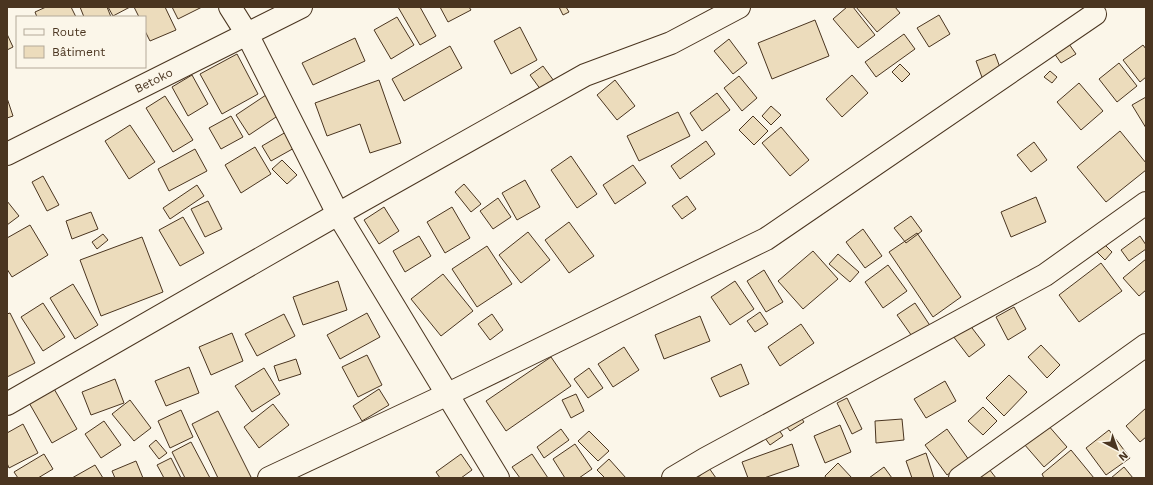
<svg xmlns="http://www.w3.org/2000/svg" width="1153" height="485" viewBox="0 0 1153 485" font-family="'Work Sans',sans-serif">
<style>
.building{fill:#ecdcbc;stroke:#4a3520}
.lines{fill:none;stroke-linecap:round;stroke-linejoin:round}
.minor-casing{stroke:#4a3520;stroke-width:24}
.minor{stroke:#fbf6e9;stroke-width:22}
.labels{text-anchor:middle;stroke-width:3;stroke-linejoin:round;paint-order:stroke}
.street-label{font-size:12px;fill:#4a3520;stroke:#fbf6e9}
</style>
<rect width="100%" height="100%" fill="#fbf6e9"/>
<path class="building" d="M46 7H71L76 17H37L35 12Z
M80 7H107L111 17H84Z
M108 7H130L113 16Z
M134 7H165L176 30 150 41 145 31V17H139Z
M172 7H202L178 19Z
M398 7H420L436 36 420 45Z
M440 7H469L471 10 448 22Z
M559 7H566L569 12 563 15Z
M847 7H853L875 35 858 48 833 19Z
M856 7H895L900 13 877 32Z
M939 15 950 34 929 47 917 28Z
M397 17 414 45 391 59 374 30Z
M815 20 829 56 772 79 758 43Z
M520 27 537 60 511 74 494 41Z
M7 34 13 47 7 50Z
M904 34 915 49 876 77 865 62Z
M355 38 365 61 313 85 302 63Z
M729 39 747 63 733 74 714 51Z
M1069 44 1076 54 1061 63 1054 53Z
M1143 45 1146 49V77L1140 82 1123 60Z
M450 46 462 68 404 101 392 79Z
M237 54 258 94 222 114 200 74Z
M995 54 1002 73 983 80 976 61Z
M1119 63 1137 86 1117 102 1099 79Z
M900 64 910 74 902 82 892 72Z
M543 66 554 81 541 90 530 75Z
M1050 71 1057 77 1052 83 1044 77Z
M192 75 208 104 188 116 172 87Z
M852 75 868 93 842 117 826 99Z
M739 76 757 98 742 111 724 88Z
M379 80 401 143 370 153 360 124 327 136 315 103Z
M615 80 635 106 617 120 597 95Z
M1079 83 1103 111 1081 130 1057 102Z
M717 93 730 110 702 131 690 113Z
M266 95 279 115 249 135 236 115Z
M165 96 193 140 173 152 146 108Z
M1146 97V128L1132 105Z
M7 98 13 116 7 118Z
M771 106 781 115 771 125 762 116Z
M678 112 690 136 639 161 627 136Z
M231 116 243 137 221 149 209 128Z
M753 116 768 131 754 145 739 130Z
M130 125 155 162 129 179 105 141Z
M781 127 809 160 790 176 762 143Z
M1120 131 1146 163V170L1106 202 1077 167Z
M286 132 296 147 271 161 262 146Z
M706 141 715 154 680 179 671 166Z
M1034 142 1047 160 1031 172 1017 155Z
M255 147 271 174 241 193 225 165Z
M195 149 207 171 169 191 158 169Z
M571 156 597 194 577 208 551 170Z
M282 160 297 175 287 184 272 169Z
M633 165 646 183 615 204 603 185Z
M43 176 59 205 47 211 32 182Z
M525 180 540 207 517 220 502 193Z
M464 184 481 204 471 212 455 192Z
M197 185 204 196 170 219 163 208Z
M687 196 696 209 682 219 672 206Z
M1036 197 1046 222 1011 237 1001 212Z
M498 198 511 217 493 229 480 211Z
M7 201 19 216 7 225Z
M208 201 222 229 205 237 191 209Z
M384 207 399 231 379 244 364 220Z
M452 207 470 238 445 253 427 222Z
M91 212 98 229 72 239 66 221Z
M911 216 922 231 906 243 894 228Z
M183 217 204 253 180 266 159 230Z
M569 222 594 256 569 273 545 240Z
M30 225 48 255 12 277 7 269V238Z
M863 229 882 256 865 268 846 242Z
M528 232 550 260 521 283 499 255Z
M917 233 961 297 933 317 889 252Z
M103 234 108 240 97 249 92 242Z
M419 236 431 256 405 272 393 251Z
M1140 236 1146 245V249L1129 261 1121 250Z
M142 237 163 292 101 316 80 260Z
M1103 243 1112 252 1105 260 1096 251Z
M487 246 512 284 477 307 452 269Z
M813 251 838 279 803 309 778 281Z
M838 254 859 272 850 282 829 264Z
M1146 259V290L1139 296 1123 278Z
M1101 263 1122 291 1079 322 1059 295Z
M888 265 907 291 883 308 865 282Z
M764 270 783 302 766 312 747 281Z
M443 274 473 311 441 336 411 299Z
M338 281 347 310 303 325 293 297Z
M735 281 754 309 730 325 711 297Z
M73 284 98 325 75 339 50 298Z
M43 303 65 337 43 351 21 317Z
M915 303 931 327 914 339 897 315Z
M1014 307 1026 329 1008 340 996 317Z
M760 312 768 324 755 332 747 321Z
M10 313 35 363 7 377V314Z
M367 313 380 337 340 359 327 335Z
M284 314 295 336 257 356 245 334Z
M492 314 503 330 490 340 478 324Z
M700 316 710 341 664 359 655 335Z
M801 324 814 343 780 366 768 347Z
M969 324 985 345 969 357 953 336Z
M232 333 243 361 211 375 199 347Z
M1041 345 1060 365 1047 378 1028 357Z
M624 347 639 370 613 387 598 364Z
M367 355 382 385 358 397 342 367Z
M551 357 571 386 506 431 486 401Z
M296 359 301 374 279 381 274 366Z
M741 364 749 384 720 397 711 378Z
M189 367 199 393 166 406 155 381Z
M264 368 280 394 252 412 235 386Z
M589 368 603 388 588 398 574 379Z
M1009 375 1027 392 1004 416 986 398Z
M115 379 124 403 91 415 82 392Z
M945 381 956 401 926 418 914 399Z
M53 387 77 429 52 443 28 401Z
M379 389 389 405 362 421 353 406Z
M576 394 584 411 571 418 562 400Z
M847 398 862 429 852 434 837 403Z
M130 400 151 428 134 441 112 414Z
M273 404 289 425 259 448 244 427Z
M983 407 997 421 983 435 968 421Z
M1146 408V437L1140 442 1126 426Z
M181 410 193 437 170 448 158 421Z
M218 411 251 477 249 478H218L192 424Z
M798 413 804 422 790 431 784 423Z
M902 419 904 440 876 443 875 421Z
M104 421 121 445 101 458 85 434Z
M23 424 38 453 9 468 7 463V433Z
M775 424 783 436 770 445 762 434Z
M1047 424 1067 447 1044 467 1024 444Z
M840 425 851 452 825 463 814 436Z
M561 429 569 440 544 458 537 447Z
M947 429 969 460 947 475 925 445Z
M1109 430 1130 458 1106 475 1086 448Z
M589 431 609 451 598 461 578 441Z
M156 440 167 453 159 459 149 446Z
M191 442 210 478H185L172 452Z
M575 444 592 469 579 478H565L553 459Z
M792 444 799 466 764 478H748L742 462Z
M1071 450 1094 478H1044L1042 474Z
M926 453 934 478H912L906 461Z
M44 454 53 469 38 478H18L14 472Z
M461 454 472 470 461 478H440L436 472Z
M532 454 548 478H520L512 467Z
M171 458 181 478H164L157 465Z
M609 459 626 478H605L597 470Z
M136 461 143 478H115L112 471Z
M838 463 852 478H826L825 476Z
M95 465 103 478H72Z
M884 467 892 478H869Z
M1124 467 1133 478H1111Z
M709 468 716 478H697Z
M989 469 996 478H979Z"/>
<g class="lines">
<g class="minor-casing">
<g id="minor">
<path d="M230 7 247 34 338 214 498 478"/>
<path id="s1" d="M7 154 301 7"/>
<path d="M7 404 338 214 585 75 671 43 739 7"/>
<path d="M269 478 446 395 766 239 1095 14"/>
<path d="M673 478 705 459 1045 275 1146 203"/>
<path d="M960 478 1146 345"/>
</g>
</g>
<use href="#minor" class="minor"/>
</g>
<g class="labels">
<g class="street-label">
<text dy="4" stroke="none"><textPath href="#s1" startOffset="164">Betoko</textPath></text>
</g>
</g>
<rect width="1153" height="485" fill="none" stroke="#4a3520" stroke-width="16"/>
<rect x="16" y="16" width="130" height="52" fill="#fbf6e9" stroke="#b4a999"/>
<rect x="24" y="29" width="20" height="6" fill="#fbf6e9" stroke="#b4a999"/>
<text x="52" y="36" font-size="12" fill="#4a3520">Route</text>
<rect x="24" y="46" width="20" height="12" fill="#ecdcbc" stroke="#b4a999"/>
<text x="52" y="56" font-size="12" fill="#4a3520">Bâtiment</text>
<g transform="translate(1117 449) rotate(139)" stroke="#fbf6e9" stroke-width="3" paint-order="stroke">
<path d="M0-3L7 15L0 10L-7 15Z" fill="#4a3520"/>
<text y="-6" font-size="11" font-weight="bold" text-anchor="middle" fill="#4a3520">N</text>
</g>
</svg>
